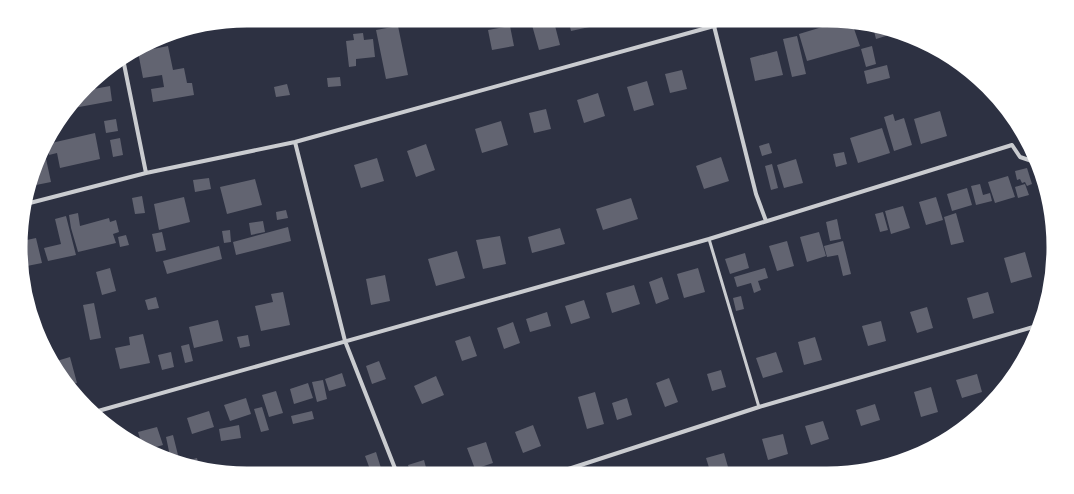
<svg xmlns="http://www.w3.org/2000/svg" width="1074" height="494" viewBox="0 0 1074 494" font-family="'Exo 2',sans-serif">
<style>
.building{fill:#626471}
.lines{fill:none;stroke-linecap:round;stroke-linejoin:round}
.service{stroke:#caccd0;stroke-width:3}
.minor{stroke:#caccd0;stroke-width:4}
.rim{fill:none;stroke:#fff;stroke-width:5}
</style>
<rect width="100%" height="100%" fill="#2d3142"/>
<path class="building" d="M530 18H553L560 45 539 50Z
M568 18H593L594 26 571 31Z
M842 21 852 23 860 46 807 61 799 34Z
M398 26 408 75 386 79 376 30Z
M510 26 514 46 492 50 488 30Z
M873 27 882 29 899 32 876 39Z
M363 33 364 40 373 39 375 57 356 59V66L349 67 346 41 354 40 353 34Z
M797 36 806 74 792 77 783 39Z
M168 46 173 70 184 68 187 83H192L194 95 153 102 151 89 164 87 162 75 143 78 138 52Z
M872 46 876 64 866 67 861 49Z
M777 51 783 75 755 81 750 58Z
M887 65 890 78 867 84 864 71Z
M682 70 687 89 670 93 665 74Z
M340 77 341 86 328 87 327 78Z
M647 81 654 105 634 111 627 87Z
M287 84 290 95 276 97 274 87Z
M110 86 112 101 68 109 83 91Z
M598 93 605 116 584 123 577 100Z
M546 109 551 129 534 133 529 113Z
M940 111 947 136 921 144 914 119Z
M893 114 895 121 904 118 912 145 894 151 884 117Z
M116 119 118 131 106 133 104 121Z
M501 121 508 145 482 153 475 129Z
M882 128 890 153 858 163 850 138Z
M95 133 100 159 60 168 57 153 49 155 47 144Z
M120 138 123 155 113 157 110 140Z
M769 143 772 153 762 156 759 146Z
M426 144 435 170 416 177 407 151Z
M844 152 847 164 836 167 833 154Z
M45 154 51 182 36 185 34 172 40 155Z
M721 157 729 181 704 189 696 166Z
M377 158 384 181 361 188 354 165Z
M796 159 803 183 784 188 777 165Z
M772 164 778 188 771 190 765 166Z
M1027 168 1032 184 1027 186 1025 182 1022 183 1020 179 1017 180 1015 171Z
M1008 176 1015 197 995 203 988 182Z
M209 178 211 189 195 192 193 180Z
M255 179 262 205 227 214 220 187Z
M980 184 983 195 990 193 992 201 976 205 971 186Z
M1025 184 1029 195 1018 198 1015 187Z
M967 188 972 205 952 211 947 194Z
M142 196 145 213 135 214 132 198Z
M184 197 190 222 159 230 154 204Z
M936 197 943 220 926 225 919 202Z
M631 198 638 219 603 230 596 209Z
M903 206 910 228 891 234 885 211Z
M286 210 288 218 277 220 276 212Z
M883 212 888 230 880 232 875 214Z
M78 213 80 226 109 218 110 222 116 220 119 232 113 234 116 243 78 252 71 228 69 215Z
M956 213 964 242 951 245 944 217Z
M66 216 76 255 48 261 44 248 61 244 55 219Z
M837 219 841 239 830 241 826 222Z
M263 221 265 232 251 235 249 223Z
M288 227 291 241 236 255 233 242Z
M560 228 565 244 532 253 528 237Z
M230 230 231 242 224 243 222 231Z
M162 232 166 250 156 252 152 234Z
M819 232 826 256 807 262 800 237Z
M126 235 129 245 120 247 118 237Z
M500 236 506 264 483 269 476 240Z
M36 238 42 263 22 267V241Z
M787 241 794 266 777 271 769 246Z
M843 241 851 274 843 276 838 255 827 257 824 246Z
M219 246 222 259 167 274 163 261Z
M457 251 465 278 436 286 428 259Z
M1025 252 1032 277 1011 283 1004 258Z
M745 253 749 268 730 274 725 259Z
M110 268 116 291 102 295 96 272Z
M698 268 705 292 684 298 677 274Z
M765 268 768 278 758 281 761 290 754 293 751 283 737 287 734 277Z
M385 275 390 301 371 305 366 279Z
M662 277 669 299 656 304 649 282Z
M634 285 640 304 612 313 606 293Z
M283 292 290 325 261 331 255 306 273 302 271 294Z
M988 292 994 313 973 319 967 298Z
M741 296 744 309 736 311 733 298Z
M156 297 159 308 148 310 145 300Z
M584 300 590 318 571 324 565 306Z
M94 303 101 338 90 340 83 305Z
M927 307 933 328 917 333 910 312Z
M547 312 551 326 530 332 526 319Z
M218 320 223 341 194 348 189 327Z
M881 321 886 341 868 346 862 326Z
M513 322 520 343 504 349 497 328Z
M143 334 150 363 120 369 115 348 130 345 129 337Z
M248 335 250 346 240 348 237 337Z
M470 336 477 356 462 361 455 341Z
M815 337 822 360 804 365 798 342Z
M189 344 193 361 185 363 181 346Z
M171 352 174 367 162 370 158 355Z
M776 352 783 372 763 378 756 358Z
M70 357 77 383 68 385 50 363Z
M379 361 386 379 372 384 366 366Z
M721 370 726 387 712 391 707 374Z
M342 373 346 386 329 391 325 379Z
M977 374 982 392 962 398 956 380Z
M436 376 444 395 422 404 414 386Z
M669 378 678 402 665 407 656 383Z
M323 380 327 399 317 402 312 382Z
M308 383 313 398 294 404 290 389Z
M931 387 938 412 921 417 914 392Z
M276 391 283 413 269 417 262 395Z
M595 392 604 424 587 429 578 397Z
M246 398 251 414 230 421 224 405Z
M627 398 632 415 617 420 612 403Z
M875 404 880 420 861 426 856 410Z
M262 407 269 430 261 432 254 409Z
M209 411 214 427 192 434 187 418Z
M312 411 314 419 293 424 291 416Z
M823 421 829 439 811 445 805 426Z
M239 425 241 438 221 441 219 429Z
M533 425 541 446 523 453 515 432Z
M157 427 163 445 146 450 143 448 138 432Z
M783 434 788 454 768 460 762 439Z
M173 435 180 463 171 461 166 437Z
M486 442 493 463 475 469 467 448Z
M376 452 381 468 371 472 365 456Z
M724 453 730 474H711L706 458Z
M197 458 199 467 183 463 182 462Z
M424 460 428 475H411L408 465Z"/>
<g class="lines">
<path class="service" d="M709 239 759 407"/>
<path class="minor" d="M713 18 714 26 756 194 766 221
M123 59 146 173
M295 142 345 341 398 476
M22 205 146 173 295 142 714 26 740 18
M91 413 709 239 1012 145 1020 157 1035 162 1041 172
M550 475 759 407 1040 325"/>
</g>
<path d="M0 0H1074V494H0ZM247 25H827A222 222 0 0 1 1049 247V247A222 222 0 0 1 827 469H247A222 222 0 0 1 25 247V247A222 222 0 0 1 247 25Z" fill="#fff" fill-rule="evenodd"/>
<path class="rim" d="M247 25H827A222 222 0 0 1 1049 247V247A222 222 0 0 1 827 469H247A222 222 0 0 1 25 247V247A222 222 0 0 1 247 25Z"/>
</svg>
